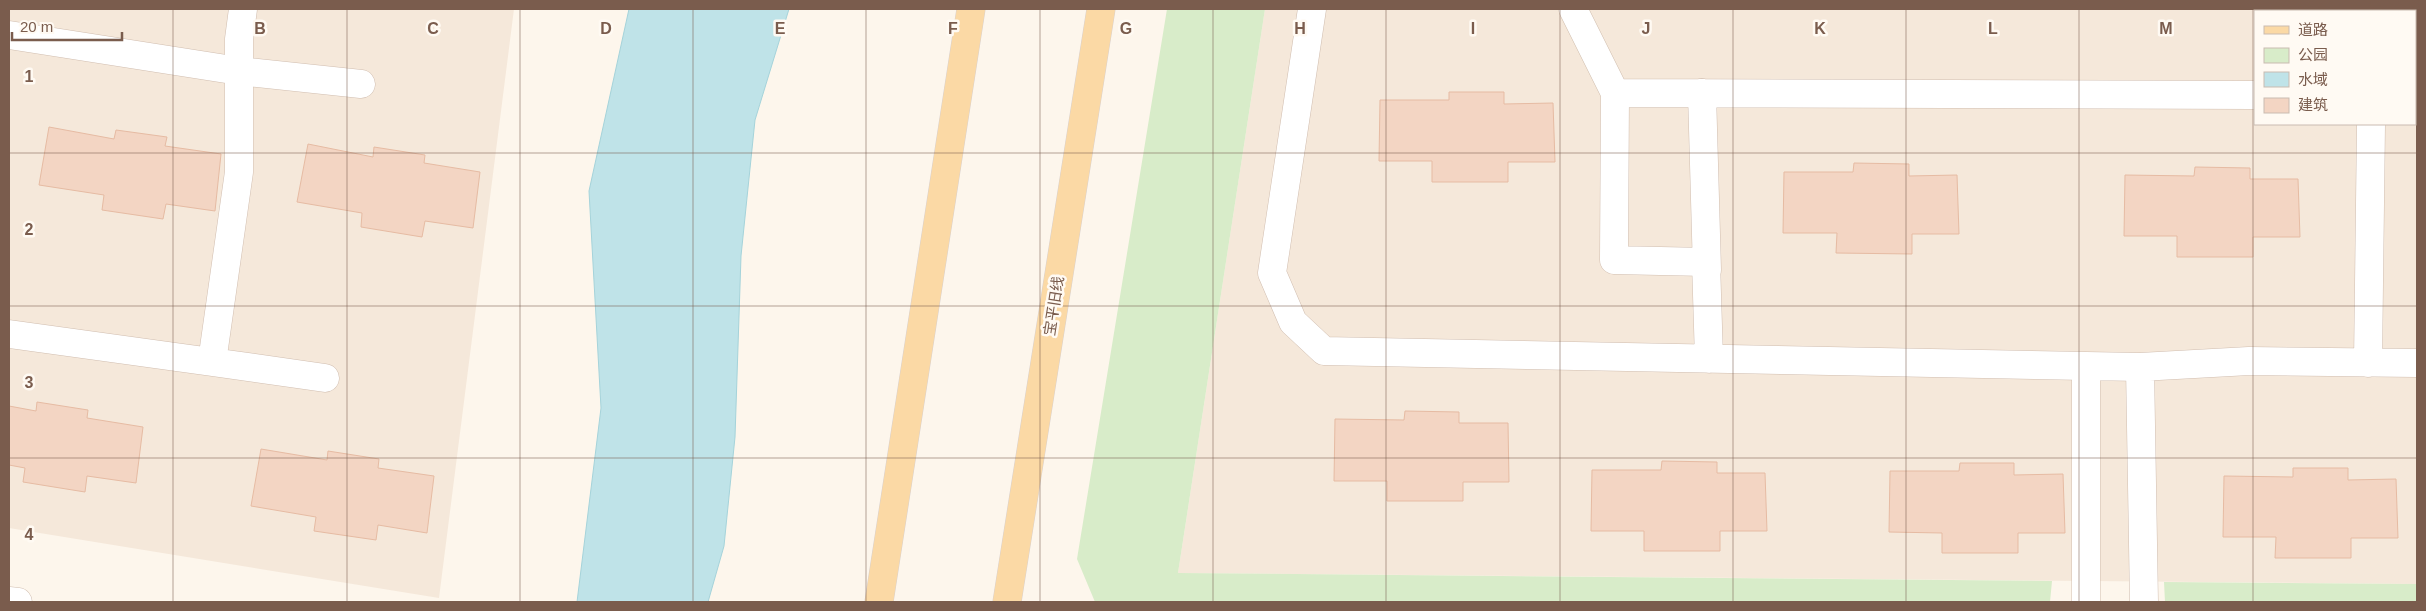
<svg xmlns="http://www.w3.org/2000/svg" width="2426" height="611" viewBox="0 0 2426 611" font-family="Helvetica,'Noto Sans SC',sans-serif">
<style>
.residential{fill:#f5e8da;fill-rule:evenodd}
.green{fill:#d8ecc9}
.water{fill:#bfe3e8;stroke:#a5d3da}
.building{fill:#f3d5c3;stroke:#e6bba3}
.lines{fill:none;stroke-linecap:round;stroke-linejoin:round}
.minor-casing{stroke:#d1beb0;stroke-width:29}
.major-casing{stroke:#dad1cd;stroke-width:29}
.minor{stroke:#fff;stroke-width:28}
.major{stroke:#fbd9a5;stroke-width:28}
.grid{fill:none;stroke:#7a5c4d;stroke-width:1;stroke-opacity:0.55}
.labels{text-anchor:middle;stroke-width:5;stroke-linejoin:round;paint-order:stroke}
.street-label{font-size:15px;fill:#7a5c4d;stroke:#fffaf3}
.grid-label{font-size:16px;text-anchor:middle;font-weight:bold;fill:#7a5c4d;stroke:#fffaf3;stroke-width:5;stroke-linejoin:round;paint-order:stroke}
</style>
<rect width="100%" height="100%" fill="#fdf6ec"/>
<path class="residential" d="M9 9H514L439 598 9 528Z
M1265 9H2417V584L1178 573ZM2255 11H2415V124H2255Z"/>
<path class="green" d="M1167 9H1265L1178 573 2052 581 2050 602H1095L1077 559Z
M2164 582 2417 584V602H2165Z"/>
<path class="water" d="M629 9H789L755 120 741 256 735 437 724 546 708 602H577L601 408 589 191Z"/>
<path class="building" d="M1449 92H1504V104L1553 103 1555 162H1508V182H1432V161H1379L1380 100H1449Z
M49 127 114 139 116 130 167 137 165 146 221 154 215 211 166 204 163 219 102 210 104 195 39 185Z
M308 144 373 157 374 147 425 155 424 163 480 172 473 228 425 221 422 237 361 227 362 213 297 202Z
M1854 163 1909 164V176L1957 175 1959 234H1912V254L1836 253 1837 233H1783L1784 172H1853Z
M2195 167 2250 168V179H2298L2300 237H2253V257H2177V236H2124L2125 175 2194 176Z
M37 402 88 410 87 418 143 427 136 483 87 476 85 492 23 482 25 468 9 465V406L36 411Z
M1405 411 1459 412V423H1508L1509 482H1463V501H1387V481H1334L1335 419 1404 420Z
M261 449 327 460 328 451 379 459 378 468 434 476 427 533 378 525 376 540 314 531 316 517 251 506Z
M1662 461 1717 462V473H1765L1767 531H1720V551H1644V531H1591L1592 470H1661Z
M1960 463H2014V475L2063 474 2065 533H2018V553H1942V533L1889 532 1890 471H1959Z
M2293 468H2348V480L2396 479 2398 538H2351V558H2275L2276 537H2223L2224 476 2293 477Z"/>
<g class="lines">
<g class="minor-casing">
<path id="minor" d="M1312 9 1272 273 1293 322 1324 351 2140 367 2249 361 2417 363
M1573 9 1615 93 1614 260 1706 262 1709 359
M9 35 239 71 361 84
M1615 93 2255 95
M1702 93 1707 270
M2415 95H2417
M9 334 212 362 239 172V39L243 9
M212 362 325 378
M2368 363 2371 124
M2140 367 2144 602
M9 601 18 602
M2086 602V367"/>
</g>
<g class="major-casing">
<path id="major" d="M879 602 971 9
M1007 602 1101 9"/>
</g>
<use href="#minor" class="minor"/>
<use href="#major" class="major"/>
</g>
<path class="grid" d="M173 9V602M347 9V602M520 9V602M693 9V602M866 9V602M1040 9V602M1213 9V602M1386 9V602M1560 9V602M1733 9V602M1906 9V602M2079 9V602M2253 9V602M9 153H2417M9 306H2417M9 458H2417"/>
<g class="labels">
<g class="street-label">
<text transform="translate(1054 306) rotate(-81)" y="5">宝平旧线</text>
</g>
</g>
<g class="grid-label">
<text x="260" y="34">B</text>
<text x="433" y="34">C</text>
<text x="606" y="34">D</text>
<text x="780" y="34">E</text>
<text x="953" y="34">F</text>
<text x="1126" y="34">G</text>
<text x="1300" y="34">H</text>
<text x="1473" y="34">I</text>
<text x="1646" y="34">J</text>
<text x="1820" y="34">K</text>
<text x="1993" y="34">L</text>
<text x="2166" y="34">M</text>
<text x="29" y="82">1</text>
<text x="29" y="235">2</text>
<text x="29" y="388">3</text>
<text x="29" y="540">4</text>
</g>
<rect width="2426" height="611" fill="none" stroke="#7a5c4d" stroke-width="20"/>
<rect x="2254" y="10" width="162" height="115" fill="#fffaf3" stroke="#cabbb1"/>
<rect x="2264" y="26" width="25" height="8" fill="#fbd9a5" stroke="#cabbb1"/>
<text x="2298" y="35" font-size="15" fill="#7a5c4d">道路</text>
<rect x="2264" y="48" width="25" height="15" fill="#d8ecc9" stroke="#cabbb1"/>
<text x="2298" y="60" font-size="15" fill="#7a5c4d">公园</text>
<rect x="2264" y="72" width="25" height="15" fill="#bfe3e8" stroke="#cabbb1"/>
<text x="2298" y="85" font-size="15" fill="#7a5c4d">水域</text>
<rect x="2264" y="98" width="25" height="15" fill="#f3d5c3" stroke="#cabbb1"/>
<text x="2298" y="110" font-size="15" fill="#7a5c4d">建筑</text>
<path d="M12 32v8h110v-8" fill="none" stroke="#7a5c4d" stroke-width="2.5"/>
<text x="20" y="32" font-size="15" fill="#7a5c4d" stroke="#fffaf3" stroke-width="4" paint-order="stroke">20 m</text>
</svg>
